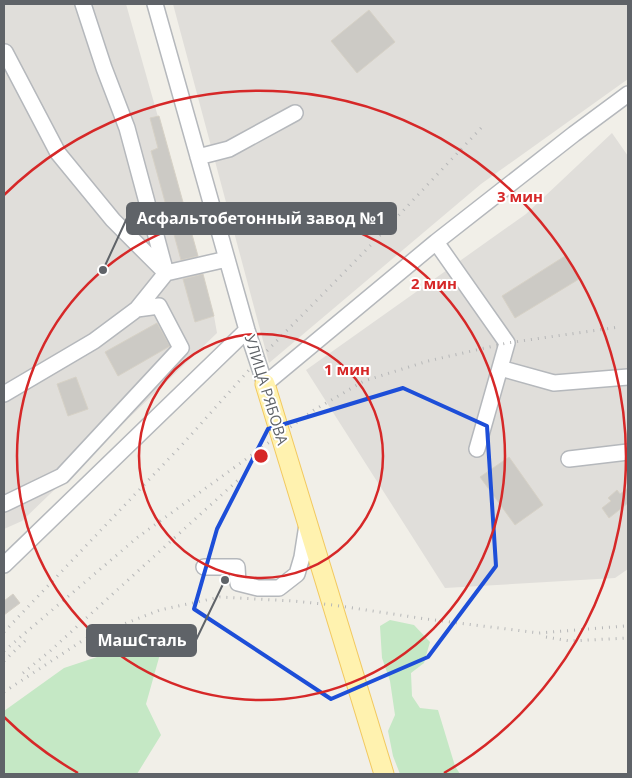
<svg xmlns="http://www.w3.org/2000/svg" width="632" height="778" viewBox="0 0 632 778" font-family="'Open Sans',sans-serif">
<style>
.industrial{fill:#e0deda}
.green{fill:#c5e8c5}
.building{fill:#cccac5;stroke:#d6d1c6}
.lines{fill:none;stroke-linecap:round;stroke-linejoin:round}
.minor-casing{stroke:#b5b8bc;stroke-width:18}
.major-casing{stroke:#f2c960;stroke-width:21}
.minor{stroke:#fff;stroke-width:15}
.major{stroke:#fff2af;stroke-width:19}
.rail{stroke:#b6b7b8;stroke-width:3;stroke-dasharray:1 6;stroke-linecap:butt}
.marked{fill:none;stroke:#1d4ed8;stroke-width:4;stroke-linejoin:round}
.ring{fill:none;stroke:#d62828;stroke-width:2.5}
.labels{text-anchor:middle;stroke-width:4;stroke-linejoin:round;paint-order:stroke}
.street-label{font-size:15px;fill:#5f6368;stroke:#fff}
.centre{fill:#d62828;stroke:#fff;stroke-width:2.5}
.ring-label{font-size:15px;text-anchor:middle;font-weight:bold;fill:#d62828;stroke:#fff;stroke-width:4;stroke-linejoin:round;paint-order:stroke}
.leader{fill:none;stroke:#5f6368;stroke-width:2}
.callout-dot{fill:#5f6368;stroke:#fff;stroke-width:2}
.callout{fill:#5f6368;stroke:#5f6368;stroke-width:2}
.callout-label{font-size:16px;text-anchor:middle;font-weight:bold;fill:#fff}
</style>
<rect width="100%" height="100%" fill="#f1efe8"/>
<path class="industrial" d="M4 4H126L200 265 214 316 217 333 22 521 4 529Z
M173 4H628V79L481 184 269 363Z
M612 133 628 156V569L615 578 445 588 306 370 526 214Z"/>
<path class="green" d="M390 620 414 625 430 642 424 663 411 673 412 696 420 708 438 710 455 766 460 774H400L393 756 388 731 395 715 390 681 382 658 380 626Z
M145 641 162 647 146 704 161 735 137 774H4V711L64 668Z"/>
<path class="building" d="M369 10 395 42 357 73 331 41Z
M159 116 198 256 181 260 151 151 158 148 150 118Z
M565 256 579 279 515 318 502 296Z
M203 274 214 316 195 322 183 279Z
M157 323 170 346 118 376 105 352Z
M76 377 88 409 68 416 57 384Z
M509 457 543 505 515 525 480 477Z
M628 488V503L609 518 602 508 611 501 608 498 617 490 620 494Z
M13 594 20 603 4 615V601Z"/>
<g class="lines">
<g class="minor-casing">
<path id="minor" d="M83 4 104 68 127 128 166 273 227 259
M155 4 247 330 265 384 436 242 574 134 628 94
M198 157 229 149 295 113
M436 242 507 343 477 449
M500 368 554 383 628 377
M4 394 94 341 137 309 166 273 113 220 58 153 5 52
M569 459 628 452
M4 504 62 476 181 348 159 306 137 309
M4 565 247 330
M204 567H237L238 583 258 588H279L297 574 302 557 307 525"/>
</g>
<g class="major-casing">
<path id="major" d="M265 384 384 774"/>
</g>
<use href="#minor" class="minor"/>
<use href="#major" class="major"/>
<path class="rail" d="M4 632 181 446 257 361 366 250 483 126
M546 637 570 641 628 638
M4 651 138 537 314 410 364 381 428 361 507 343 619 327
M4 661 25 641
M23 673 49 652 238 480
M4 692 85 639 160 610 220 597 293 601 333 605 426 619 539 633 625 626 628 625"/>
</g>
<path class="marked" d="M403 388 487 426 496 566 428 657 331 699 194 609 217 529 268 429Z"/>
<g class="ring">
<circle cx="261" cy="456" r="122"/>
<circle cx="261" cy="456" r="244"/>
<path d="M78 773A366 366 0 0 1 4 717M4 195A366 366 0 1 1 444 773"/>
</g>
<g class="labels">
<g class="street-label">
<text transform="translate(266 390) rotate(73)" y="5">УЛИЦА РЯБОВА</text>
</g>
</g>
<circle cx="261" cy="456" r="8" class="centre"/>
<g class="ring-label">
<text x="520" y="202">3 мин</text>
<text x="434" y="289">2 мин</text>
<text x="347" y="375">1 мин</text>
</g>
<path class="leader" d="M103 270L127 218M225 580L196 640"/>
<g class="callout-dot">
<circle cx="103" cy="270" r="5"/>
<circle cx="225" cy="580" r="5"/>
</g>
<g class="callout">
<rect x="127" y="203" width="269" height="31" rx="5"/>
<rect x="87" y="625" width="109" height="31" rx="5"/>
</g>
<g class="callout-label">
<text x="261" y="224">Асфальтобетонный завод №1</text>
<text x="142" y="646">МашСталь</text>
</g>
<rect width="632" height="778" fill="none" stroke="#5f6368" stroke-width="10"/>
</svg>
